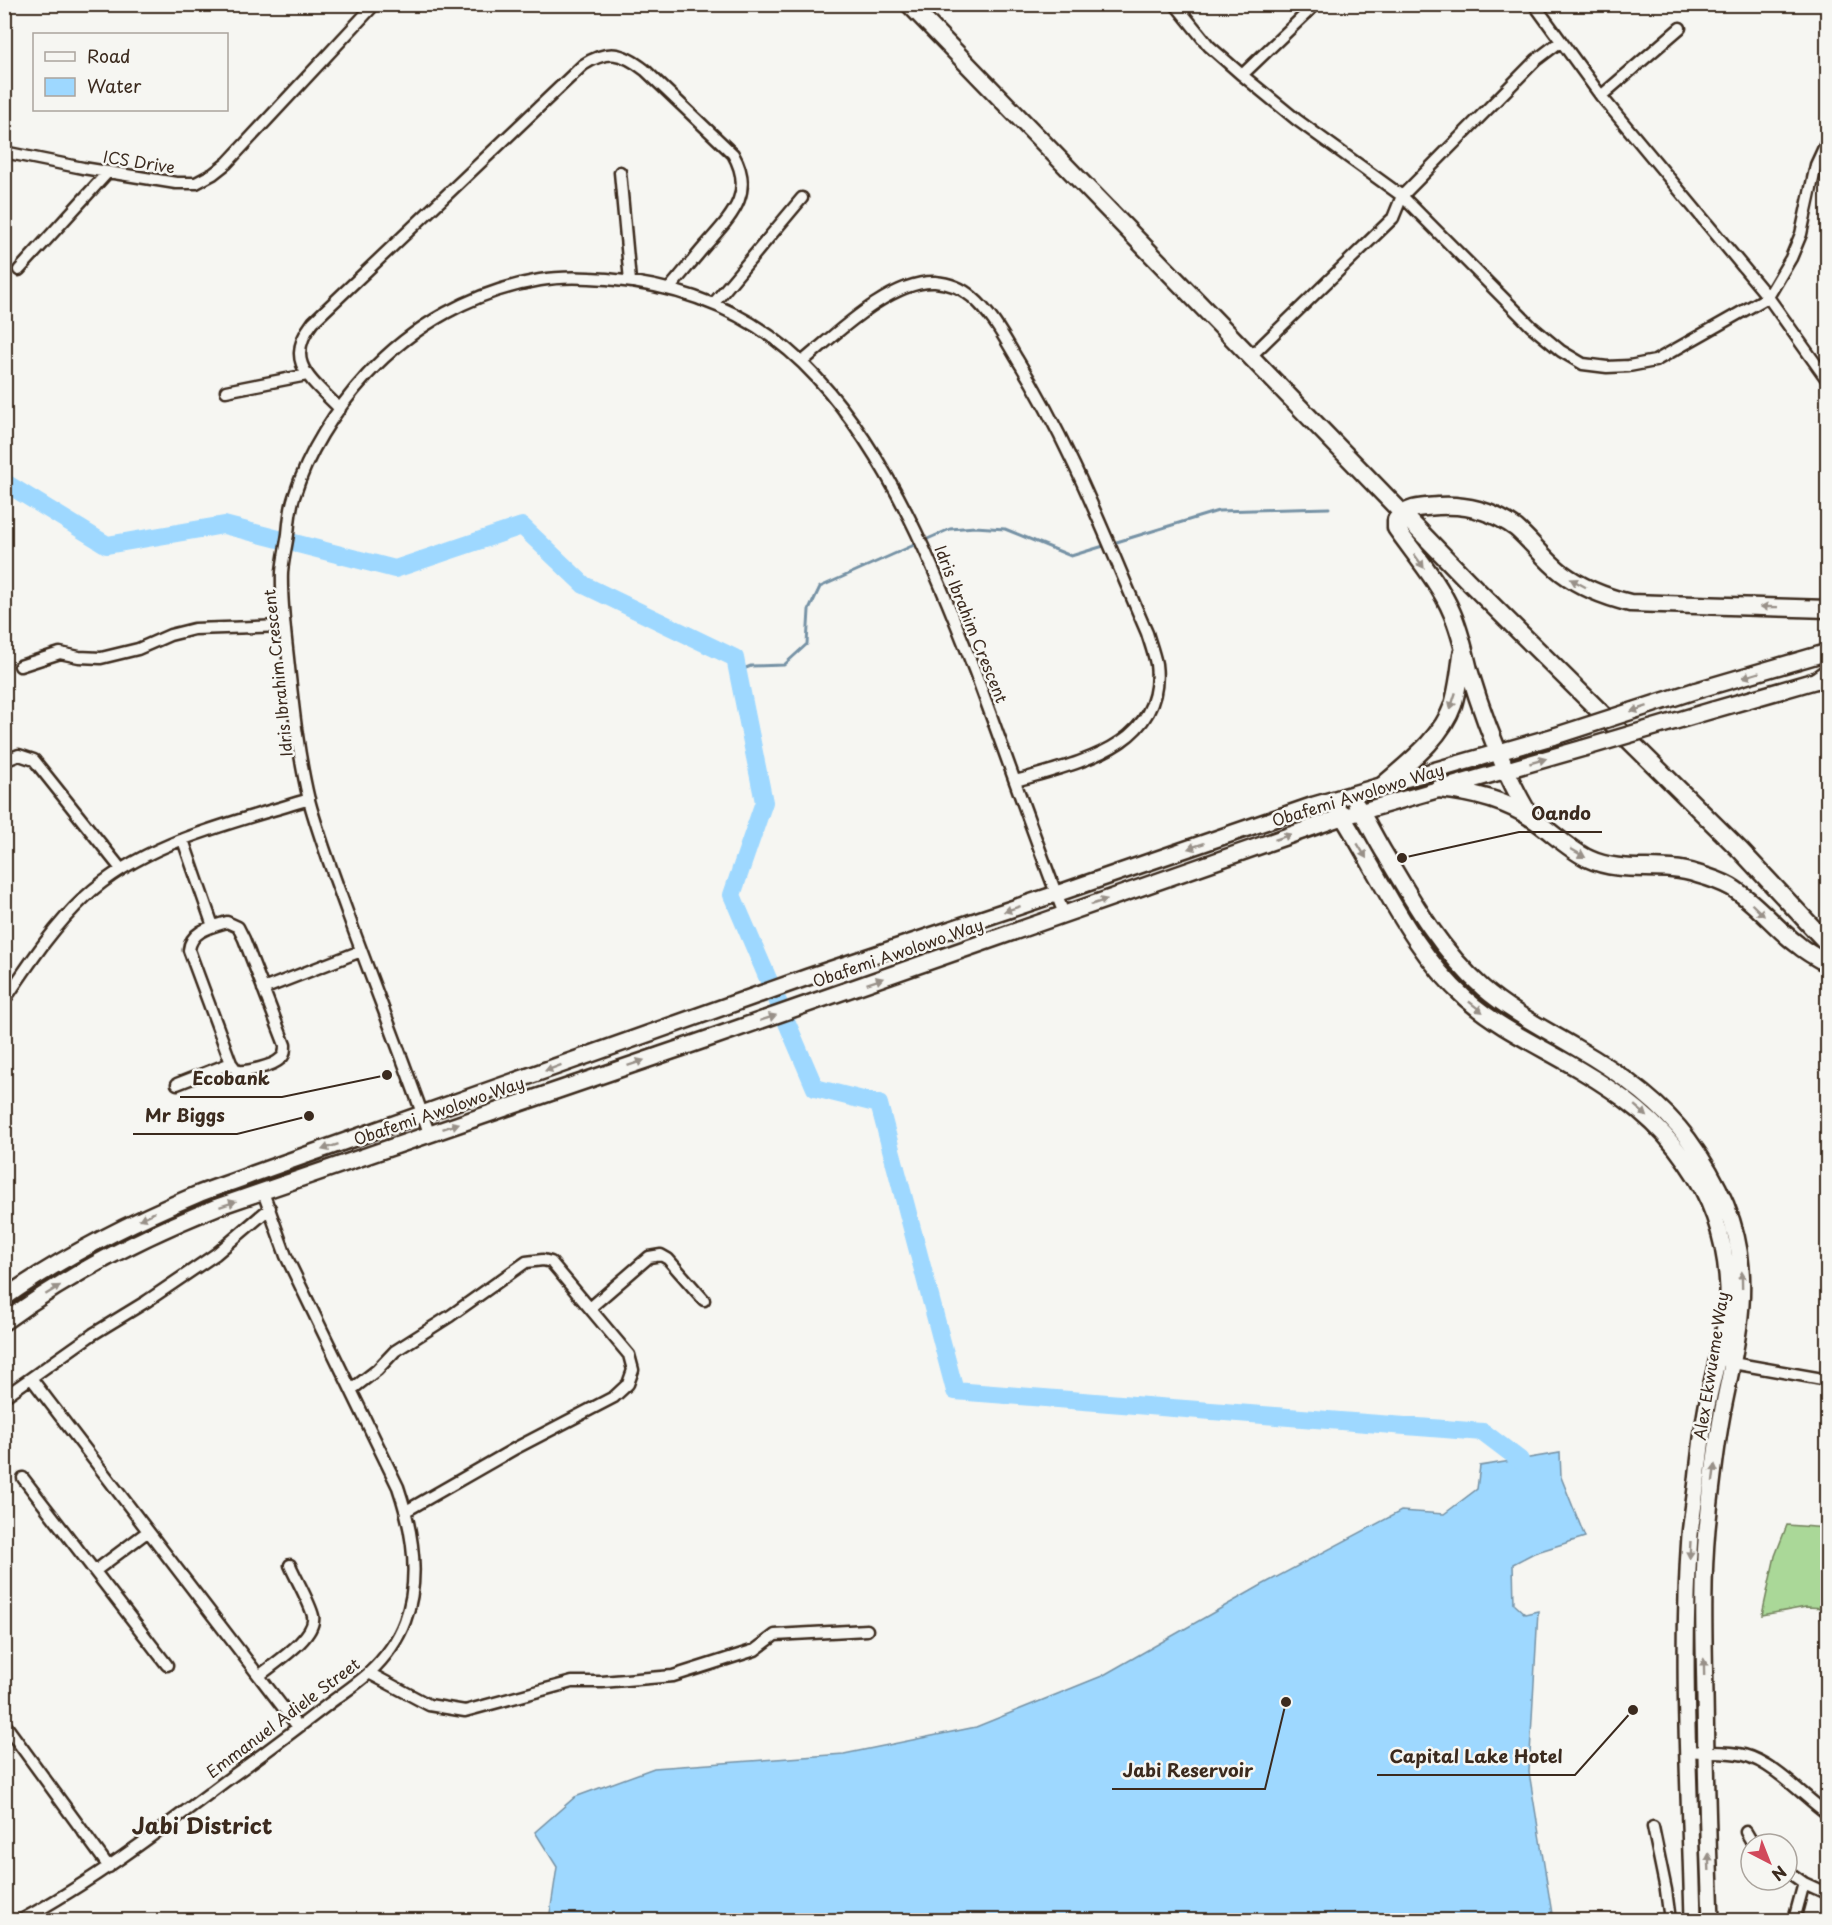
<svg xmlns="http://www.w3.org/2000/svg" width="1832" height="1925" viewBox="0 0 1832 1925" font-family="'Playpen Sans',sans-serif">
<style>
.green{fill:#aad898;stroke:#72815b;stroke-width:1.5}
.water{fill:#9ed8ff;stroke:#7692a5;stroke-width:1.5}
.lines{fill:none;stroke-linecap:round;stroke-linejoin:round}
.stream{stroke:#7692a5;stroke-width:3}
.river{stroke:#9ed8ff;stroke-width:18}
.street-casing{stroke:#3b2a1e;stroke-width:15}
.secondary-casing{stroke:#3b2a1e;stroke-width:20}
.primary-casing{stroke:#3b2a1e;stroke-width:21}
.street{stroke:#f6f6f2;stroke-width:10}
.secondary{stroke:#f6f6f2;stroke-width:15}
.primary{stroke:#f6f6f2;stroke-width:16}
.secondary-bridge-casing{stroke:#3b2a1e;stroke-width:20;stroke-linecap:butt}
.secondary-bridge{stroke:#f6f6f2;stroke-width:15}
.oneway{fill:#989088}
.labels{text-anchor:middle;stroke-width:5;stroke-linejoin:round;paint-order:stroke}
.street-label{font-size:16px;fill:#3b2a1e;stroke:#f6f6f2}
.district-label{font-size:22px;font-weight:bold;fill:#3b2a1e;stroke:#f6f6f2}
.leader{fill:none;stroke:#3b2a1e;stroke-width:2}
.callout-dot{fill:#3b2a1e;stroke:#f6f6f2;stroke-width:2}
.callout-label{font-size:18px;text-anchor:middle;font-weight:bold;fill:#3b2a1e;stroke:#f6f6f2;stroke-width:5;stroke-linejoin:round;paint-order:stroke}
</style>
<rect width="100%" height="100%" fill="#f6f6f2"/>
<filter id="ink" filterUnits="userSpaceOnUse"><feTurbulence type="fractalNoise" baseFrequency=".0167" numOctaves="2"/><feDisplacementMap in="SourceGraphic" scale="12" xChannelSelector="R" yChannelSelector="G"/><feConvolveMatrix kernelMatrix="1 2 1 2 8 2 1 2 1" color-interpolation-filters="sRGB"/></filter>
<g filter="url(#ink)">
<path class="green" d="M1787 1525 1827 1528V1608L1806 1607 1762 1615 1775 1556Z"/>
<path class="water" d="M1560 1453 1561 1477 1585 1537 1534 1553 1513 1564 1514 1604 1525 1614 1538 1611 1529 1772 1553 1920H549L557 1867 535 1832 575 1797 654 1768 844 1754 976 1727 1102 1676 1260 1586 1401 1511 1444 1514 1477 1489 1480 1466Z"/>
<g class="lines">
<path class="stream" d="M738 671 751 666 784 665 807 644 809 610 820 587 950 529 975 527 1005 529 1071 556 1218 511 1329 508"/>
<path class="river" d="M4 482 107 545 224 525 395 569 522 526 584 585 735 658 764 802 732 895 815 1088 879 1104 955 1391 1483 1432 1520 1460"/>
<g class="street-casing">
<path id="street" d="M1175 4 1209 46 1242 75 1297 120 1402 196 1531 326 1561 351 1583 364 1607 367 1629 366 1655 361 1768 297 1791 258 1801 234 1816 165 1828 139
M1534 4 1601 96 1768 297 1828 381
M1242 75 1316 4
M1601 96 1680 28
M4 152 83 168 176 183H196L213 174 227 163 375 4
M620 172 630 281
M19 270 108 172
M714 303 802 198
M1250 357 1393 218 1402 196 1536 60 1561 41
M802 362C835 335 890 280 935 282 948 283 962 288 972 297 992 314 1004 337 1017 359 1071 445 1107 541 1147 633 1150 643 1154 654 1156 664 1166 747 1076 763 1016 781
M226 391 307 375
M340 409C312 380 282 362 313 322L583 65C608 49 622 52 645 70L733 154C756 194 730 217 705 246 693 260 681 275 669 289
M20 666 60 653 79 657 101 658 138 649 170 635 194 629 284 626
M4 761 19 755 34 760 121 869
M183 840 213 926
M227 922 238 927 244 939 285 1045C285 1050 285 1056 280 1059 273 1066 247 1072 237 1071L231 1063 189 950C191 931 210 927 227 922Z
M263 989 361 951
M4 1001C29 964 53 927 85 897 145 841 234 823 309 799
M177 1084 231 1063
M429 1133C403 1058 373 984 346 909 333 873 319 837 309 800 298 754 293 706 288 658 285 630 281 601 282 572 283 560 286 547 288 534 289 522 290 509 294 497 308 452 336 409 367 375 413 325 474 291 540 280 562 276 584 277 607 279 689 286 761 316 817 378 891 459 936 571 975 672 1005 752 1033 834 1064 914
M590 1308 649 1257 661 1255 668 1259 704 1300
M1727 1362 1828 1380
M31 1378 298 1727
M351 1390 377 1370 395 1351 450 1316 526 1262 543 1260 551 1262 629 1355 633 1370 628 1384 614 1397 516 1448 406 1511
M4 1397 93 1334 147 1301 216 1254 270 1208
M23 1478 167 1665
M95 1571 147 1532
M369 1673 429 1705 465 1711 572 1682H602L673 1676 755 1650 775 1635 867 1630
M259 1676C273 1664 317 1637 313 1616 310 1603 296 1579 290 1565
M4 1723 109 1867
M1689 1751C1707 1753 1727 1751 1744 1755 1774 1763 1803 1796 1828 1814
M1653 1827 1666 1890 1670 1920
M1746 1832 1753 1844
M1787 1871 1804 1883 1828 1894
M21 1920C95 1880 163 1828 231 1777 263 1754 295 1730 326 1706 340 1695 356 1685 369 1673 384 1659 398 1640 405 1621 421 1578 412 1528 398 1487L286 1256 263 1192
M1794 1920 1804 1883"/>
</g>
<g class="secondary-casing">
<path id="secondary" d="M1694 691 1828 652
M1713 710 1828 677
M1356 804C1367 820 1375 838 1385 854 1413 902 1441 951 1483 988 1511 1012 1543 1028 1575 1047 1617 1071 1659 1100 1688 1139 1716 1177 1738 1221 1741 1268 1745 1317 1731 1367 1722 1414 1715 1452 1711 1491 1707 1529 1702 1584 1704 1640 1705 1696 1706 1771 1708 1846 1711 1920
M1337 808C1379 872 1408 947 1466 999 1500 1029 1542 1047 1580 1070 1621 1094 1659 1122 1686 1162 1713 1200 1726 1242 1728 1288 1729 1326 1715 1365 1708 1401 1703 1424 1701 1448 1698 1471 1696 1493 1692 1514 1690 1535 1681 1662 1690 1794 1693 1920
M4 1298C64 1256 129 1223 196 1195 215 1187 234 1182 253 1174L808 977 1056 894 1314 805 1555 736
M4 1322C69 1274 142 1237 217 1207L716 1036 1342 817 1584 748"/>
</g>
<g class="primary-casing">
<path id="primary" d="M909 4 1467 580 1741 851 1828 944
M1817 680 1828 672
M1382 786C1408 763 1441 739 1453 705 1458 688 1460 671 1462 654
M1438 789C1471 792 1505 800 1533 819 1552 832 1568 849 1589 859 1623 875 1662 862 1697 874 1708 877 1720 881 1731 887 1756 902 1774 927 1797 944 1806 952 1817 958 1828 964
M1531 818C1504 773 1484 720 1469 670 1464 650 1460 631 1452 613 1439 582 1415 555 1396 528V520C1408 507 1420 507 1438 506 1465 504 1493 511 1516 528 1532 542 1545 560 1562 573 1582 588 1606 597 1630 603L1828 609"/>
</g>
<use href="#street" class="street"/>
<use href="#secondary" class="secondary"/>
<use href="#primary" class="primary"/>
<g class="secondary-bridge-casing">
<path id="secondary-bridge" d="M1555 736 1694 691
M1584 748 1713 710"/>
</g>
<use href="#secondary-bridge" class="secondary-bridge"/>
</g>
<defs><path id="oneway-solid" d="M-6-.8H1V-3.2L6.5 0L1 3.2V.8H-6Z" transform="scale(1.5)"/></defs>
<g class="oneway">
<use href="#oneway-solid" transform="translate(1419 561) rotate(54)"/>
<use href="#oneway-solid" transform="translate(1578 583) rotate(-152)"/>
<use href="#oneway-solid" transform="translate(1769 607) rotate(-179)"/>
<use href="#oneway-solid" transform="translate(1751 675) rotate(163)"/>
<use href="#oneway-solid" transform="translate(1453 701) rotate(108)"/>
<use href="#oneway-solid" transform="translate(1639 709) rotate(162)"/>
<use href="#oneway-solid" transform="translate(1538 761) rotate(-16)"/>
<use href="#oneway-solid" transform="translate(1283 837) rotate(-19)"/>
<use href="#oneway-solid" transform="translate(1196 846) rotate(161)"/>
<use href="#oneway-solid" transform="translate(1362 851) rotate(59)"/>
<use href="#oneway-solid" transform="translate(1578 853) rotate(30)"/>
<use href="#oneway-solid" transform="translate(1099 902) rotate(-19)"/>
<use href="#oneway-solid" transform="translate(1012 909) rotate(162)"/>
<use href="#oneway-solid" transform="translate(1758 910) rotate(44)"/>
<use href="#oneway-solid" transform="translate(875 981) rotate(-19)"/>
<use href="#oneway-solid" transform="translate(1476 1007) rotate(38)"/>
<use href="#oneway-solid" transform="translate(768 1018) rotate(-19)"/>
<use href="#oneway-solid" transform="translate(636 1063) rotate(-19)"/>
<use href="#oneway-solid" transform="translate(553 1068) rotate(160)"/>
<use href="#oneway-solid" transform="translate(1641 1111) rotate(41)"/>
<use href="#oneway-solid" transform="translate(451 1126) rotate(-19)"/>
<use href="#oneway-solid" transform="translate(330 1147) rotate(161)"/>
<use href="#oneway-solid" transform="translate(228 1204) rotate(-18)"/>
<use href="#oneway-solid" transform="translate(147 1216) rotate(155)"/>
<use href="#oneway-solid" transform="translate(1742 1280) rotate(-91)"/>
<use href="#oneway-solid" transform="translate(53 1290) rotate(-32)"/>
<use href="#oneway-solid" transform="translate(1714 1473) rotate(-83)"/>
<use href="#oneway-solid" transform="translate(1690 1550) rotate(93)"/>
<use href="#oneway-solid" transform="translate(1704 1667) rotate(-91)"/>
<use href="#oneway-solid" transform="translate(1709 1862) rotate(-92)"/>
</g>
</g>
<g class="labels">
<g class="street-label">
<text transform="translate(139 162) rotate(9)" y="6">ICS Drive</text>
<text transform="translate(971 624) rotate(68)" y="6">Idris Ibrahim Crescent</text>
<text transform="translate(278 673) rotate(-96)" y="6">Idris Ibrahim Crescent</text>
<text transform="translate(1358 795) rotate(-17)" y="6">Obafemi Awolowo Way</text>
<text transform="translate(898 953) rotate(-19)" y="6">Obafemi Awolowo Way</text>
<text transform="translate(439 1111) rotate(-19)" y="6">Obafemi Awolowo Way</text>
<text transform="translate(1711 1366) rotate(-81)" y="6">Alex Ekwueme Way</text>
<text transform="translate(283 1718) rotate(-37)" y="6">Emmanuel Adiele Street</text>
</g>
<g class="district-label">
<text x="202" y="1834">Jabi District</text>
</g>
</g>
<path class="leader" d="M1402 858L1519 832H1602M387 1075L282 1097H180M309 1116L237 1134H133M1633 1710L1575 1775H1377M1286 1702L1265 1789H1112"/>
<g class="callout-dot">
<circle cx="1402" cy="858" r="6"/>
<circle cx="387" cy="1075" r="6"/>
<circle cx="309" cy="1116" r="6"/>
<circle cx="1633" cy="1710" r="6"/>
<circle cx="1286" cy="1702" r="6"/>
</g>
<g class="callout-label">
<text x="1561" y="820">Oando</text>
<text x="231" y="1085">Ecobank</text>
<text x="185" y="1122">Mr Biggs</text>
<text x="1476" y="1763">Capital Lake Hotel</text>
<text x="1188" y="1777">Jabi Reservoir</text>
</g>
<rect width="1832" height="1925" fill="none" stroke="#f6f6f2" stroke-width="24"/>
<rect x="12" y="12" width="1808" height="1901" fill="none" stroke="#3b2a1e" stroke-width="2" filter="url(#ink)"/>
<rect x="33" y="33" width="195" height="78" fill="#f6f6f2" stroke="#aba49d" stroke-width="1.5"/>
<rect x="45" y="52" width="30" height="9" fill="#f6f6f2" stroke="#aba49d" stroke-width="1.5"/>
<text x="87" y="63" font-size="18" fill="#3b2a1e">Road</text>
<rect x="45" y="78" width="30" height="18" fill="#9ed8ff" stroke="#aba49d" stroke-width="1.5"/>
<text x="87" y="93" font-size="18" fill="#3b2a1e">Water</text>
<g transform="translate(1769 1862) rotate(138)"><circle r="28" fill="#f6f6f2" stroke="#aba49d" stroke-width="1.5"/>
<path d="M0-4.5L10 22L0 15L-10 22Z" fill="#d1495b"/>
<text y="-9" font-size="16" font-weight="bold" text-anchor="middle" fill="#3b2a1e">N</text>
</g>
</svg>
